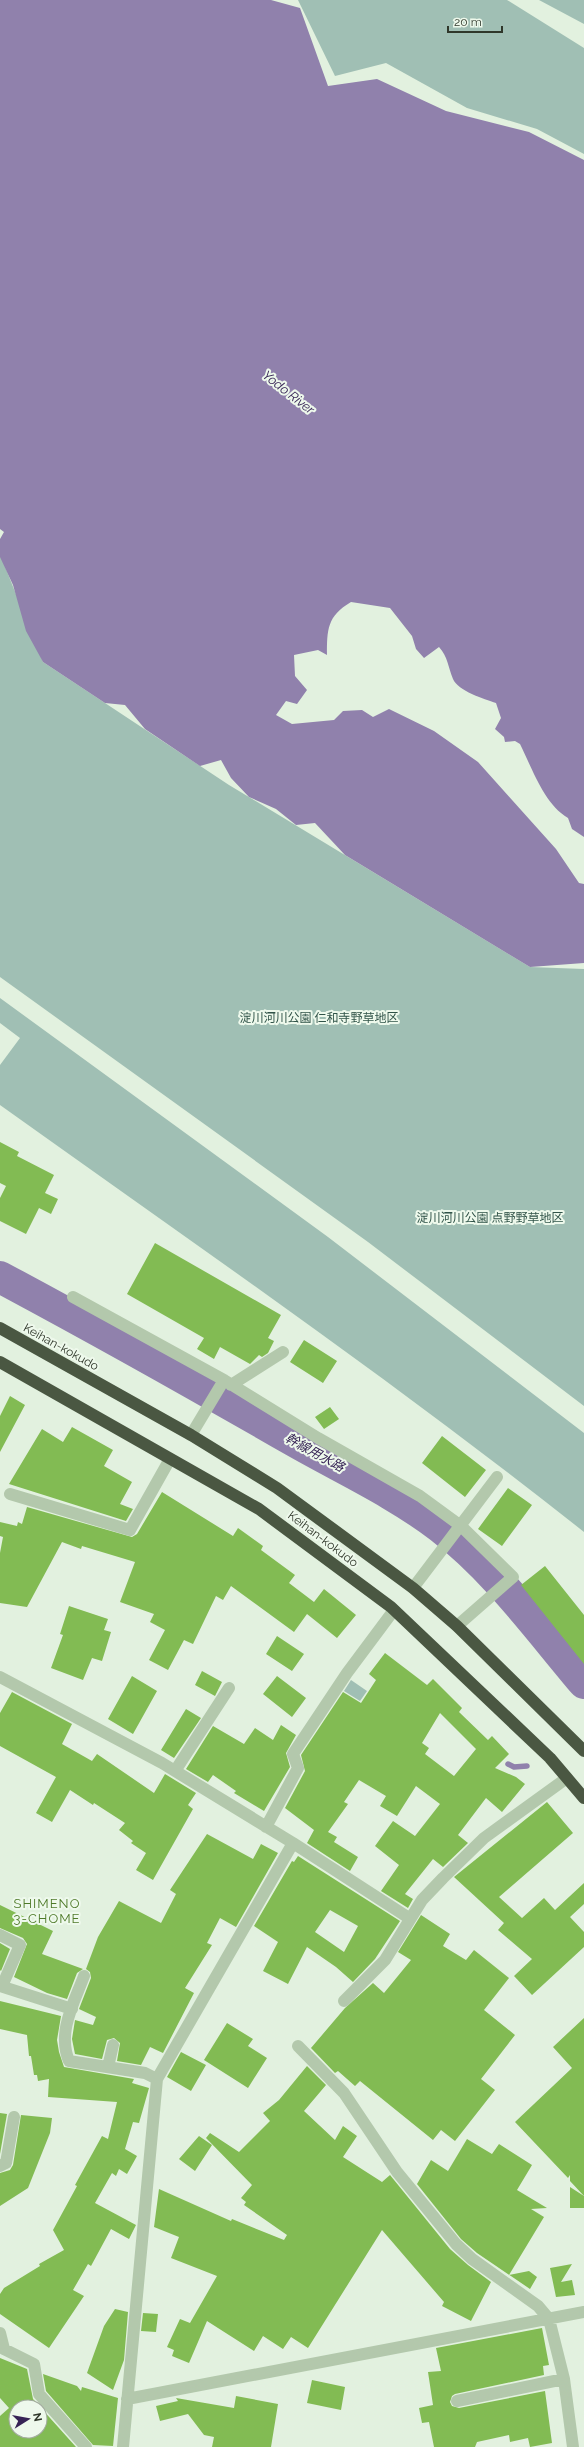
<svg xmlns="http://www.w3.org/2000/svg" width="584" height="2447" viewBox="0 0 584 2447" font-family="Raleway,'Noto Sans JP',sans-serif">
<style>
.green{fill:#a0bfb4}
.water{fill:#9081ac}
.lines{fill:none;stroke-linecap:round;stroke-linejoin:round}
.stream{stroke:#9081ac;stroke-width:5.5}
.river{stroke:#9081ac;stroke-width:32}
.building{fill:#82bb53;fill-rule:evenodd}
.minor{stroke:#b3c8ac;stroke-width:12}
.highway{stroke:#4a5742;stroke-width:12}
.labels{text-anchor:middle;stroke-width:4;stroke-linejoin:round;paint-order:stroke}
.park-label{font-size:12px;fill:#305348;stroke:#eef9ec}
.street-label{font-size:12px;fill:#2f372a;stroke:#eef9ec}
.water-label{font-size:13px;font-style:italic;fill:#362355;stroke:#eef9ec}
.neighbourhood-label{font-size:13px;letter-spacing:1px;fill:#4e7a29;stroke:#eef9ec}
</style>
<rect width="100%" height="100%" fill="#e2f1df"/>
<path class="green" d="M298 0H507L584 48V154L537 129 467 108 386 63 335 76Z
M539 0H584V24Z
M0 554 43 662 229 785 530 967 584 969V1406L368 1242 0 977Z
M0 998 328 1237 584 1433V1532C395 1382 196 1245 0 1105V1065L20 1038 0 1023Z
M351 1680 367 1691 360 1701 344 1691Z"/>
<path class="water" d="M0 0H271L300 8 328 86 377 79 446 111 529 132 584 160V837L572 829 568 818C544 804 532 768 520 744L515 741 505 742 504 737 495 729 501 718 496 703C484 699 458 691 453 679 448 667 448 657 439 647L424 658 416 649 412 636 390 608 351 602C327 616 327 630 327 655L318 650 294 655 295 676 307 690 297 704 286 701 276 715 292 724 334 720 343 711 362 710 373 717 389 709 434 731 478 762 556 849 579 883 584 884V963L530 967 345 855 315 823 296 825 276 809 249 797 231 778 221 760 200 766 145 729 125 705 105 703 43 662 26 631 13 585 0 557V539L4 532 0 529Z"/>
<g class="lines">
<path class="stream" d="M508 1764 514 1767 527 1766"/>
<path class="river" d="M0 1277C99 1330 197 1385 294 1441 343 1469 394 1492 440 1527 496 1570 539 1630 584 1683"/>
</g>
<path class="building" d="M0 1142 19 1152 17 1156 54 1175 45 1193 58 1199 51 1214 39 1208 26 1234 0 1221V1198L6 1186 0 1183Z
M155 1243 281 1315 268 1338 274 1341 268 1353 262 1357 259 1355 250 1364 220 1347 214 1359 197 1349 204 1338 127 1294Z
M304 1340 337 1361 323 1383 290 1362Z
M10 1396 25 1405 0 1452V1416Z
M330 1407 339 1419 324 1429 315 1417Z
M72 1427 113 1450 104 1466 132 1482 120 1504 133 1509 126 1521 9 1484 42 1429 63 1442Z
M442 1436 486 1470 465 1497 422 1463Z
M508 1488 532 1505 502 1546 478 1529Z
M162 1492 233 1536 238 1528 263 1546 261 1550 295 1575 289 1583 314 1602 324 1589 356 1615 337 1638 307 1614 294 1632 231 1586 223 1600 216 1596 193 1644 184 1640 168 1670 149 1660 165 1630 150 1622 154 1614 120 1602 135 1562 82 1546 81 1549 62 1542 27 1607 0 1603V1553L3 1537 0 1536V1522L17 1526 18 1522 22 1524 27 1507 132 1537 137 1534Z
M545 1566 584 1615V1664L521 1585Z
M69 1606 108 1619 104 1630 111 1632 102 1661 92 1658 83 1680 51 1668 63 1635 60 1634Z
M277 1636 304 1654 292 1671 266 1654Z
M385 1653 427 1685 433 1679 462 1708 459 1712 488 1740 492 1736 509 1754 495 1768 516 1777 525 1784 502 1812 486 1798 458 1835 468 1843 443 1867 433 1859 405 1894 413 1899 408 1908 381 1891 399 1865 375 1846 393 1821 415 1836 440 1804 416 1786 397 1816 380 1806 386 1796 359 1780 344 1802 348 1804 328 1832 337 1837 334 1842 358 1857 350 1871 307 1843 314 1830 285 1808 305 1771 301 1755 343 1692 361 1703 376 1680 369 1674ZM440 1713 476 1749 454 1776 425 1754 429 1748 422 1743Z
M202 1671 222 1682 215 1696 195 1685Z
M132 1676 157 1691 133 1734 108 1719Z
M277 1676 306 1698 292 1717 263 1694Z
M12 1692 72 1724 62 1744 92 1761 97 1754 154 1793 165 1774 196 1793 188 1805 193 1809 153 1880 136 1870 146 1853 131 1843 133 1841 119 1830 125 1823 94 1803 93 1805 70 1790 52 1822 36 1813 56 1777 0 1746V1713Z
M186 1709 201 1718 174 1758 161 1750Z
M281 1725 296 1735 286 1753 290 1767 264 1811 234 1793 236 1791 213 1775 208 1782 186 1769 213 1726 244 1744 255 1728 273 1740Z
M547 1802 573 1833 499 1897 522 1918 544 1898 555 1910 584 1883V1904L570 1917 584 1932V1947L532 1995 514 1976 532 1959 498 1930 504 1923 454 1877Z
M207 1834 253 1859 261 1844 278 1853 236 1927 220 1918 207 1943 212 1945 185 1988 194 1993 163 2053 150 2047 141 2065 117 2061 120 2043 114 2038 107 2040 102 2059 75 2054 72 2039 75 2020 93 2025 96 2017 79 2009 91 1978 90 1972 86 1969 98 1937 119 1901 161 1923 176 1894 170 1890Z
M298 1856 400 1921 375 1959 353 1982 336 1967 307 1947 288 1984 263 1971 278 1942 254 1926 292 1861 294 1862ZM330 1910 358 1926 344 1952 315 1932Z
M0 1905 53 1931 42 1954 83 1969 77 1973 67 1999 47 1993 14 1977 27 1944 23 1938 0 1928Z
M421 1915 450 1934 443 1946 466 1960 474 1950 509 1978 484 2010 515 2035 481 2079 495 2090 455 2141 441 2130 433 2140 360 2081 355 2086 338 2071 335 2073 311 2048 345 2008 373 1983 384 1993 411 1960 398 1952Z
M0 1943 10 1949 1 1971 0 1970Z
M0 2001 61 2016 57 2040 59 2052 64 2067 134 2079 132 2083 149 2088 139 2123 133 2122 125 2149 137 2156 127 2174 119 2169 116 2176 112 2173 95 2203 136 2225 129 2239 111 2229 91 2266 88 2264 73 2290 84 2296 49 2348 0 2314V2294L4 2288 40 2266 39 2264 64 2250 53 2230 77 2186 75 2185 102 2136 108 2139 117 2102 48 2097 49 2079 38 2081 37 2075H34L31 2056H29L27 2035 0 2029Z
M584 2018V2208H570V2187L584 2196 570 2181V2175L568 2178 515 2122 572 2068 553 2047Z
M227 2023 253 2039 248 2046 267 2058 248 2088 204 2060Z
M181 2052 206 2065 191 2091 167 2077Z
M307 2066 326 2085 304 2111 335 2140 343 2126 357 2136 343 2157 382 2182 390 2175 450 2249 468 2265 491 2282 471 2321 442 2306 444 2302 382 2230 308 2348 291 2337 283 2349 263 2336 254 2351 207 2321 189 2363 172 2356 174 2350 167 2347 180 2319 190 2323 217 2276 171 2258 179 2237 154 2227 159 2189 231 2221 232 2219 284 2240 287 2235 244 2205 246 2202 241 2198 252 2185 206 2138 210 2133 239 2152 270 2121 263 2113 279 2100Z
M0 2113 7 2114 0 2154Z
M21 2115 52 2118 50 2133 28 2188 0 2206V2173L10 2170 13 2165Z
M199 2136 212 2145 195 2171 179 2159Z
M467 2139 492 2154 499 2144 532 2165 517 2190 547 2208 531 2209 544 2217 509 2275 529 2271 537 2277 530 2289 477 2253 461 2239 417 2184 431 2160 448 2171Z
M572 2264 561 2282 572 2280 575 2295 556 2297 550 2268Z
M115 2309 128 2312 124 2360 113 2390 87 2373 104 2326Z
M143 2313 158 2314 156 2332 141 2331Z
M542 2328 549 2365 543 2366 544 2375 455 2394 452 2396 450 2402 452 2406 459 2408 545 2391 552 2443 530 2447 528 2438 510 2442 509 2435 477 2442 475 2447H434L429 2422 422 2423 419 2408 433 2405 428 2372 441 2371 436 2348Z
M0 2358 27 2369 33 2399 76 2447H0V2416L9 2408 0 2398ZM16 2407H40V2431H16Z
M43 2374 77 2386 81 2391 82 2387 118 2398 113 2446 93 2445 46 2391Z
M312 2380 345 2387 341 2410 307 2403Z
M236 2396 278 2404 271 2447H212L214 2437 204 2435 188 2414 160 2421 156 2406 178 2401 176 2398 234 2408Z"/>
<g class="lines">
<path class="minor" d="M73 1297 224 1380 318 1438 420 1496 461 1526 513 1577 457 1626
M231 1385 283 1352
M191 1435 224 1380
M10 1494 130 1530 170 1459
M413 1588 497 1477
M0 1677 162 1763 293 1843 157 2079 123 2447
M175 1771 229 1688
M266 1827 298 1768 293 1754 347 1673 394 1610
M293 1843 409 1918
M0 1935 20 1945 2 1986
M84 1976C74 2003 57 2032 69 2061L145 2073 157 2079
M0 1986 72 2009
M344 2001 385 1960 422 1900 443 1878 484 1838 567 1778
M298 2046 344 2093 397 2172 456 2244 472 2259 538 2306 549 2319 564 2379 573 2447
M108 2067 113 2045
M0 2166 6 2163 14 2117
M0 2333 4 2349
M0 2347 34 2364 39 2394 86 2447
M127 2399 584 2312
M457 2401 564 2379"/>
<path class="highway" d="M0 1328 191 1435 277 1488 413 1588 457 1626 584 1751
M0 1362 259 1509 391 1607 550 1758 584 1798"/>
</g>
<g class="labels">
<g class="park-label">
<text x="319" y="1022">淀川河川公園 仁和寺野草地区</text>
<text x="490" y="1222">淀川河川公園 点野野草地区</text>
</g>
<g class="street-label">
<text transform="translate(61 1347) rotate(29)" y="4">Keihan-kokudo</text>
<text transform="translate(323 1539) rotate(37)" y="4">Keihan-kokudo</text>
</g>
<g class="water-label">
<text transform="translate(289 392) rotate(38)" y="5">Yodo River</text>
<text transform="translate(315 1452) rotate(29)" y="5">幹線用水路</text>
</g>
<g class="neighbourhood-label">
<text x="47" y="1908">SHIMENO<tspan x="47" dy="15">3-CHOME</tspan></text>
</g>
</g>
<g transform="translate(28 2419) rotate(79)"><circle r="19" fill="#eef9ec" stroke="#a2ab9e"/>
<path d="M0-3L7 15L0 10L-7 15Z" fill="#362355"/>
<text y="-6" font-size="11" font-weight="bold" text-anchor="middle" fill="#2f372a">N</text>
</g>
<path d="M448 26v6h54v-6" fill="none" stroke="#2f372a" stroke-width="2"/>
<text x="454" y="26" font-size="12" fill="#2f372a" stroke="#eef9ec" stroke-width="3" paint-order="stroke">20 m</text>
</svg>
